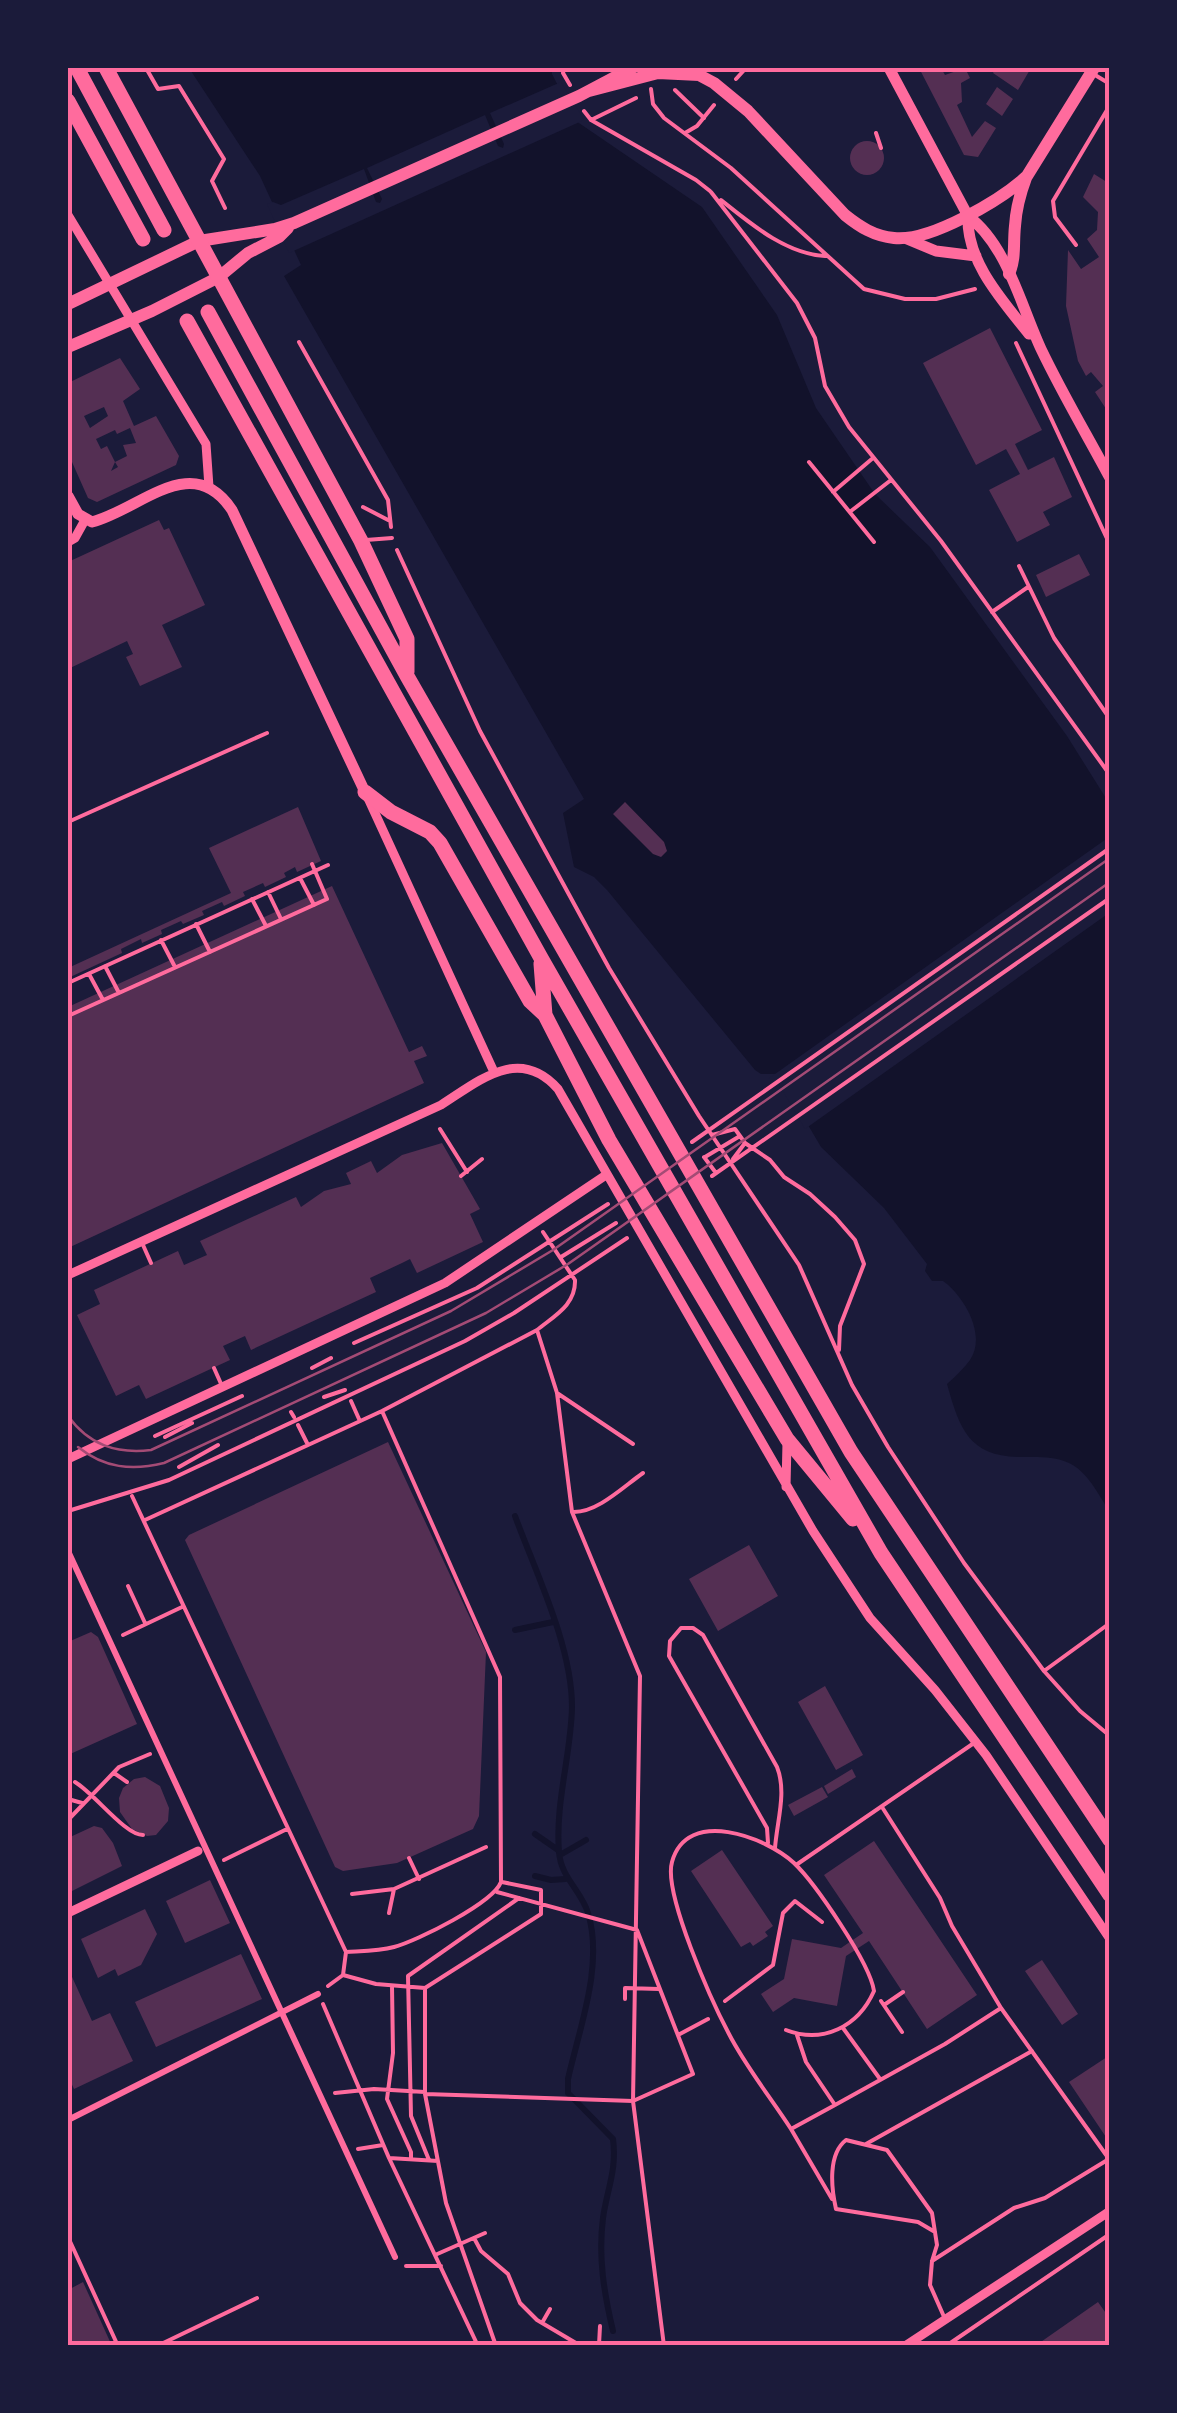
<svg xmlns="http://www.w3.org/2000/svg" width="1177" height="2413" viewBox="0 0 1177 2413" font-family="Karla,sans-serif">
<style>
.water{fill:#12122b}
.pier{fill:#1b1b3a}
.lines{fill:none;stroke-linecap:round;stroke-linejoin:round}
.stream{stroke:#12122b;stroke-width:6}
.building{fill:#542f53;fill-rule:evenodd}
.path{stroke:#ff6b9d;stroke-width:4}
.service{stroke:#ff6b9d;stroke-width:4}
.pedestrian{stroke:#ff6b9d;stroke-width:6}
.minor{stroke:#ff6b9d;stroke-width:9}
.tertiary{stroke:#ff6b9d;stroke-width:11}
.secondary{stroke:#ff6b9d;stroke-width:12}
.trunk{stroke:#ff6b9d;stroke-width:15}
.tram{stroke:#a44b75;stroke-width:2.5}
.neatline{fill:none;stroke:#ff6b9d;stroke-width:4}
</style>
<rect width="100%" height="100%" fill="#1b1b3a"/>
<path class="water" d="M189 68H552V74L576 121 702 207 777 315 816 408 875 494 930 547 1067 736 1109 803V1511C1099 1495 1087 1471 1069 1463 1054 1456 1038 1457 1022 1457 970 1457 960 1431 947 1384 955 1377 964 1368 970 1360 987 1335 964 1296 943 1281H932L925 1271 927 1264 884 1208 821 1147 778 1074H761L755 1070 607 890 594 877 574 867 563 813 584 799 284 276 301 265 260 176Z"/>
<path class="pier" d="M561 82 584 120 289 253 267 204 273 202 281 205 364 169 376 202 380 203 382 199 367 168 485 115 498 146 503 148 504 144 490 113Z
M1109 837V913L805 1129 776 1079H768Z"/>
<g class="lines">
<path class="stream" d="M515 1516C536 1573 572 1646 572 1707 571 1755 555 1803 559 1852 561 1878 581 1890 588 1913 604 1965 579 2029 568 2079V2093L613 2139C617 2171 607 2189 603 2218 598 2257 604 2293 613 2331
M515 1630 553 1622
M535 1834 558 1850
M560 1855 586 1840
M535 1876 551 1880 565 1879"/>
</g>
<path class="building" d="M919 68H941L945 75 965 68 970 78 961 83 962 102 957 105 972 137 985 121 996 128 978 157 964 155Z
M996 68H1031L1018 90 993 73Z
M997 87 1013 99 1002 116 986 104Z
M850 158a17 17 0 1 1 34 0a17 17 0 1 1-34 0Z
M1094 174 1110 184V415L1095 392 1103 386 1091 372 1086 376 1078 361 1066 306 1068 250 1081 269 1099 257 1087 239 1097 230 1098 212 1083 197Z
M990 328 1042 430 1015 444 1028 470 1054 457 1072 497 1043 512 1050 525 1017 542 989 490 1020 474 1006 449 976 465 923 363Z
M120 358 140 389 123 401 134 426 156 416 179 456 176 465 97 502 88 498 68 453V383ZM104 407 108 416 90 428 84 416ZM130 428 136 443 123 445 127 456 115 462 118 467 111 471 115 462 107 446 101 449 96 439 115 430 117 434Z
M159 520 164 530 169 528 205 605 162 625 182 667 140 686 126 657 133 654 127 641 68 669V562Z
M1079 554 1090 575 1046 597 1036 575Z
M625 802 664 842 667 851 661 857 653 854 613 814Z
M298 807 321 861 297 872 295 867 284 873 286 877 265 887 263 883 243 892 245 896 224 906 222 902 202 911 204 915 183 924 181 921 161 930 162 934 142 943 141 939 121 949 122 953 68 978V968L231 893 209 848Z
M332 886 409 1052 422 1046 427 1056 414 1061 424 1083 68 1248V1007Z
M442 1143 480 1209 470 1214 483 1242 417 1273 410 1259 402 1263 370 1278 376 1292 251 1350 245 1336 223 1346 230 1360 146 1399 139 1385 116 1396 77 1315 100 1304 94 1290 178 1251 184 1265 207 1255 200 1241 296 1197 301 1207 324 1191 351 1184 346 1173 371 1161 377 1173 402 1155Z
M388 1442 486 1652 479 1816 473 1829 397 1863 343 1871 335 1867 185 1540 189 1535Z
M749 1545 778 1596 718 1631 689 1579Z
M91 1632 98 1637 137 1724 68 1755V1642Z
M825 1686 863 1755 836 1770 798 1702Z
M852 1769 856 1777 828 1794 824 1786Z
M145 1777 160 1786 169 1808 168 1821 156 1835 147 1836 132 1829 120 1812 119 1798 123 1788 134 1779Z
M822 1787 828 1797 794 1816 788 1805Z
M94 1826 102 1828 113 1843 122 1866 68 1893V1838Z
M874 1841 977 1995 927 2029 869 1941 846 1956 837 2006 794 1998 773 2012 761 1994 784 1979 792 1939 841 1948 863 1933 824 1875Z
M722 1850 773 1926 765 1932 768 1936 753 1946 750 1942 741 1947 691 1871Z
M210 1880 230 1923 185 1943 166 1901Z
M145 1909 157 1934 141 1965 118 1976 115 1969 98 1978 81 1939Z
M241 1954 262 1999 156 2047 135 2002Z
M1042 1960 1078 2014 1062 2025 1025 1971Z
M68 1968 92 2021 110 2013 133 2061 74 2089 68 2076Z
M1110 2055V2143L1069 2082Z
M83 2282 112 2346H68V2290Z
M1098 2302 1110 2319V2346H1035Z"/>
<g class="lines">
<path class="path" d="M146 68 158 89 179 86 224 159 212 181 225 208
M564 68 563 73 570 85
M736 79 746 68
M651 89 653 104 664 118 731 168 864 289 905 299H936L975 289
M675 90 704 118
M584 111 591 120 696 180 710 191
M591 120 636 98
M685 133 697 126 714 105
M876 133 881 148
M711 192 797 303 815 338 825 386 849 427 941 541 1110 775
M721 200C751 224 786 254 825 256
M299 342 388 500 391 527
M1016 343 1110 545
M809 462 874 542
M833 492 873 458
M363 507 390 521
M851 511 891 480
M397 550 480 731 609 968 699 1116 799 1265 852 1385 888 1447 964 1563 1044 1671 1080 1711 1110 1736
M1019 566 1054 638 1110 719
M992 612 1028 587
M68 822 267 733
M300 878 314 905
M268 892 281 919
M252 899 266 926
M196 924 210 952
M161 940 175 967
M105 966 119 993
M89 974 103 1000
M68 983 328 865
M68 1016 327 899 312 864
M440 1129 467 1172
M712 1135 735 1129 745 1143 770 1160 784 1177 810 1194 835 1217 855 1240 864 1264 840 1326 839 1350
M692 1142 1110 848
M704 1157 716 1173
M705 1157 740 1136
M733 1159 745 1143
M461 1176 482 1159
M712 1176 1110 898
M543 1232 575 1280C576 1305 554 1316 537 1330L557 1393 572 1512 640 1676 633 2101 664 2346
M561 1257 616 1223
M354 1343 477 1288 608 1204
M312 1368 331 1358
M557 1393 633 1444
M324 1397 345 1390
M351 1401 359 1419
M291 1412 294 1417
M298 1425 308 1445
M155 1436 242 1396
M165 1437 192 1423
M179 1467 218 1445
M132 1496 346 1952 343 1975 328 1986
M68 1511 169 1480 465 1341 514 1313 627 1238
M574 1512C598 1512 623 1487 643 1473
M145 1520 382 1411 537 1330
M128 1586 145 1623
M123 1635 182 1607
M1044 1671 1110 1623
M114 1773 127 1782
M75 1782C95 1794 125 1835 143 1835
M68 1799 82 1803
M68 1820 119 1767 150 1754
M224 1860 287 1829
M346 1952C362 1951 379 1951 394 1947 417 1941 493 1903 501 1882L500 1677 382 1411
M343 1975 376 1984 425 1988
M392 1986 393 2053 387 2099 411 2152V2158
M625 1999V1988L659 1989
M725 2001 773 1965 783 1913 795 1901 822 1922
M881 2001 902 2032
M323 2004 389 2158 478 2346
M884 2005 903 1992
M678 2035 708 2019
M335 2093 374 2089 425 2092
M425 2094 633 2101 693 2074 637 1930 497 1892
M358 2149 383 2145
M389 2158 438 2161
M429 2160 411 2116 408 1976 519 1898
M68 2237 118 2346
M474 2238 481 2251 508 2274 520 2303 537 2320 581 2346
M435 2255 485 2233
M406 2266H441
M542 2323 550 2309
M599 2345 600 2326
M496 2346 446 2203 425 2094V1988L541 1914V1890L502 1882
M588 2346H604
M946 2346 1110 2234"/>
<path class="service" d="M1095 75 1110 84
M1076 245 1055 217 1053 201 1110 105
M366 540 392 538
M143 1245 151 1263
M214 1368 222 1386
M768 1843 767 1828 669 1656 670 1641 681 1628H693L703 1635 777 1767C787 1792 777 1821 775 1848
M409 1858 419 1879
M796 1865 974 1743
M352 1894 394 1889 486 1847
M389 1913 394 1889
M843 2028 880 2079
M786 2030C823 2044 858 2027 874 1991 870 1963 815 1883 794 1863 766 1837 687 1807 672 1862 663 1893 712 2002 729 2034 746 2067 771 2098 791 2129L835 2105
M797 2035 806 2062 835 2105 945 2044 1001 2008 952 1926 940 1898 882 1807
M791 2129 832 2199
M866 2144 1032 2051
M935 2232 918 2222 836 2209C831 2187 828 2154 846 2140L887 2150 932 2213 937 2245 932 2261 930 2285 945 2319
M932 2261 1014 2208 1045 2198 1109 2159 1001 2008
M157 2346 257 2298"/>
<path class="pedestrian" d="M68 1551 395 2257
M68 2120 318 1994"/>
<path class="minor" d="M68 215 206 444 209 487
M68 542 75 538 85 520
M368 798 494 1072
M68 1275 441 1105C479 1081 519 1045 558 1089L813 1531 870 1618 935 1690 986 1755 1110 1939
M68 1459 445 1283 606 1175
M786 1487 787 1442
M68 1913 198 1851
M905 2346 1110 2211"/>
<path class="tertiary" d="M889 68 968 216C1007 245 1021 306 1041 349 1062 393 1087 435 1110 478
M968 216C966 261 1002 300 1029 334
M907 239 936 251 976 256
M68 496 78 514 92 522C141 509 192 450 232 510L365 792"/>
<path class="secondary" d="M589 91 658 73 699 75 714 83 748 111 845 215C860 227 874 236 894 238 930 242 1001 200 1027 176L1094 68
M1009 274C1016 257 1013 245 1015 226 1016 209 1020 194 1026 178
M68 304 199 241 275 229 294 223 579 96 632 68
M68 347 152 311 219 277 248 253 279 237 288 228"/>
<path class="trunk" d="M77 68 164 230
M106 68 361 541 407 639V672
M68 101 143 239
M208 312 407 676 851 1452 1110 1840
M187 321 541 958 881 1553 1110 1895
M365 792 391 812 430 832 440 843 530 1001 545 1015 609 1140 787 1439 853 1519
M541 964 545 1015"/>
<path class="tram" d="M68 1416C89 1445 116 1454 151 1450L451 1311 553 1250 1110 858
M78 1447C104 1468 132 1471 164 1463L486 1313 568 1264 1110 882"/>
</g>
<rect width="1177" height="2413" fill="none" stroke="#1b1b3a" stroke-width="140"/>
<rect x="70" y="70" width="1037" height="2273" class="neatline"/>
</svg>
